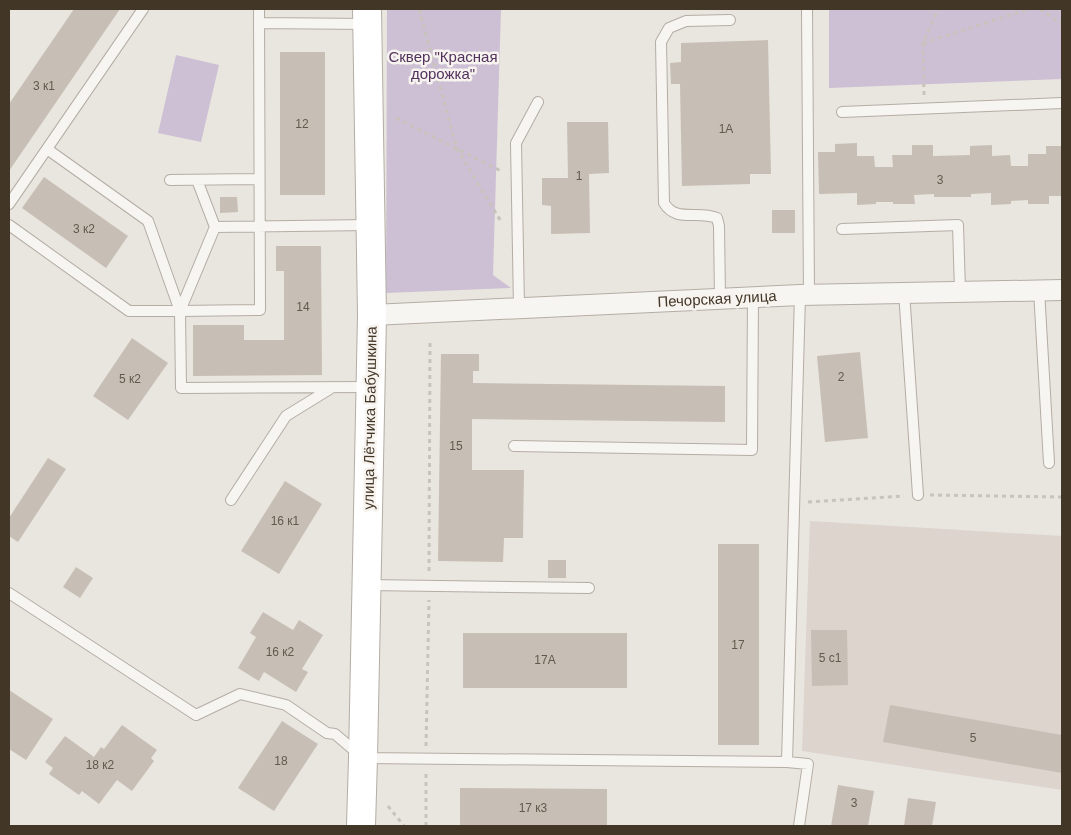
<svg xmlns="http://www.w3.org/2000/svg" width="1071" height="835" viewBox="0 0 1071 835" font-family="Helvetica,sans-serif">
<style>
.built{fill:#dcd4cd}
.green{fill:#cdc0d4}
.building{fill:#c7bfb6}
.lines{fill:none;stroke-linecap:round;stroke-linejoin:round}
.service-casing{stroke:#b4ada4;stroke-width:12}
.minor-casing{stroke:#b4ada4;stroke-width:22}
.secondary-casing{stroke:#b4ada4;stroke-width:30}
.path{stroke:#c8c3bd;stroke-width:3;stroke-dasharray:4 4;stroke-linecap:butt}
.service{stroke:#f7f5f2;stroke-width:10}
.minor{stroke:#f7f5f2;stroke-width:20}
.secondary{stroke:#fff;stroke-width:28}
.labels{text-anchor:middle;stroke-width:5;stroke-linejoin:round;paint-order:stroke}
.number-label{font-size:12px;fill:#63584b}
.park-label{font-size:15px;fill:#53335e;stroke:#f7f3ef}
.street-label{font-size:15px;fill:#423627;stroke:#f7f3ef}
</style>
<rect width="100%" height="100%" fill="#e9e5df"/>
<path class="built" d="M810 521 1062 536V790L802 751Z"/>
<path class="green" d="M387 9H501L493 275 511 288 386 293Z
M829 9H1062V79L829 88Z
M176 55 219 65 201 142 158 133Z"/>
<path class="building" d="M74 9H120L9 171V104Z
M768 40 771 174H750V184L682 186 680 84H671L670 63 681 62V43Z
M280 52H325V195H280Z
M567 122H608L609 173 589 174 590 233 551 234V206L542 205V178H568Z
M857 143V156H874L875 167H893L892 155H912V145H933V156L970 155V146L992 145V156L1010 155 1011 166H1028V154H1046V146H1062V196H1049V204H1028V200L1011 201V204L991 205V193L971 194V197H934V194L914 195 915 204H893V202H876V204L857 205V193L819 194 818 152H835V144Z
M44 177 128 236 106 268 22 208Z
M220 197H237L238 212 220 213Z
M772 210H795V233H772Z
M276 246H321L322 375 193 376V325H244V340H284V271H276Z
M132 338 168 363 128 420 93 396Z
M860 352 868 438 825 442 817 356Z
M441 354H479V371H473V383L725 386V422L472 419V470H524L523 538H504L503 562 438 561Z
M48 458 66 469 18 542 9 536V518Z
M285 481 322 504 279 574 241 551Z
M718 544H759V745H718Z
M548 560H566V578H548Z
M76 567 93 578 80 598 63 587Z
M263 612 293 630 299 620 323 635 302 669 308 672 296 692 264 672 259 681 238 668 256 637 250 633Z
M811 630H847L848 685 812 686Z
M463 633H627V688H463Z
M9 690 53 719 26 760 9 749Z
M890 705 1062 735V773L883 742Z
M282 721 318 744 274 811 238 788Z
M122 725 157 750 151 758 154 761 132 791 117 780 99 804 82 791 79 795 49 774 53 768 45 762 65 736 94 757 101 747 104 749Z
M838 785 874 791 868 826H831Z
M460 788 607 789V826H460Z
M908 798 936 802 932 826H904Z"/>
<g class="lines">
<g class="service-casing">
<path id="service" d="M807 9 809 295
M259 23 367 24
M842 112 1062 103
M47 149 148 221 180 311 260 310 259 9
M170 180 259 179
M197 180 215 227
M9 204 143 9
M9 225 129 311H180L181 388 370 387
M842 229 958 225 960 291
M1039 290 1049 463
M904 292 918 495
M720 298 719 226 717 218C697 210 676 223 664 203L661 42 669 28 686 21 730 20
M519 307 516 143 538 102
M180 311 215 227 370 225
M514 446 752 450 753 297
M231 500 286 416 333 387
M367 585 589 588
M9 593 196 715 240 694 286 705 327 733 335 734 363 758 787 762 808 764 799 826
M787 762 800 295"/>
</g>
<g class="minor-casing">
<path id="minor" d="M372 315 800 295 1062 290"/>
</g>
<g class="secondary-casing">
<path id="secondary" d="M361 826 363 758 372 315 367 9"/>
</g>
<path class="path" d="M419 9 457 149 502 223
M1040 9 1062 24
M923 43 1029 9
M924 95 923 43 938 9
M396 118 503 172
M930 495 1062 497
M808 502 904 496
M429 571 430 342
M426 746 429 600
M388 806 404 826
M426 826V772"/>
<use href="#service" class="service"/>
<use href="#minor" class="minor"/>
<use href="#secondary" class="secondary"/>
</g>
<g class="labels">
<g class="number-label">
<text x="44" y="90">3 к1</text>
<text x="302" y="128">12</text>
<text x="726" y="133">1A</text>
<text x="579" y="180">1</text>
<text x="940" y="184">3</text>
<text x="84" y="233">3 к2</text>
<text x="303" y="311">14</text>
<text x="841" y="381">2</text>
<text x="130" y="383">5 к2</text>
<text x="456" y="450">15</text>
<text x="285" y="525">16 к1</text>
<text x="738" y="649">17</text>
<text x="280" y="656">16 к2</text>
<text x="830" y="662">5 с1</text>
<text x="545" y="664">17А</text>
<text x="973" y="742">5</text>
<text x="281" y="765">18</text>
<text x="100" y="769">18 к2</text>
<text x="854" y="807">3</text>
<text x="533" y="812">17 к3</text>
</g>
<g class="park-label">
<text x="443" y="62">Сквер "Красная<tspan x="443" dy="17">дорожка"</tspan></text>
</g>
<g class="street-label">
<text transform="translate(717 299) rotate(-3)" y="5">Печорская улица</text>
<text transform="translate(370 418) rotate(-89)" y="5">улица Лётчика Бабушкина</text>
</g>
</g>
<rect width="1071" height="835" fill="none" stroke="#423627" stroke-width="20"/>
</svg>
